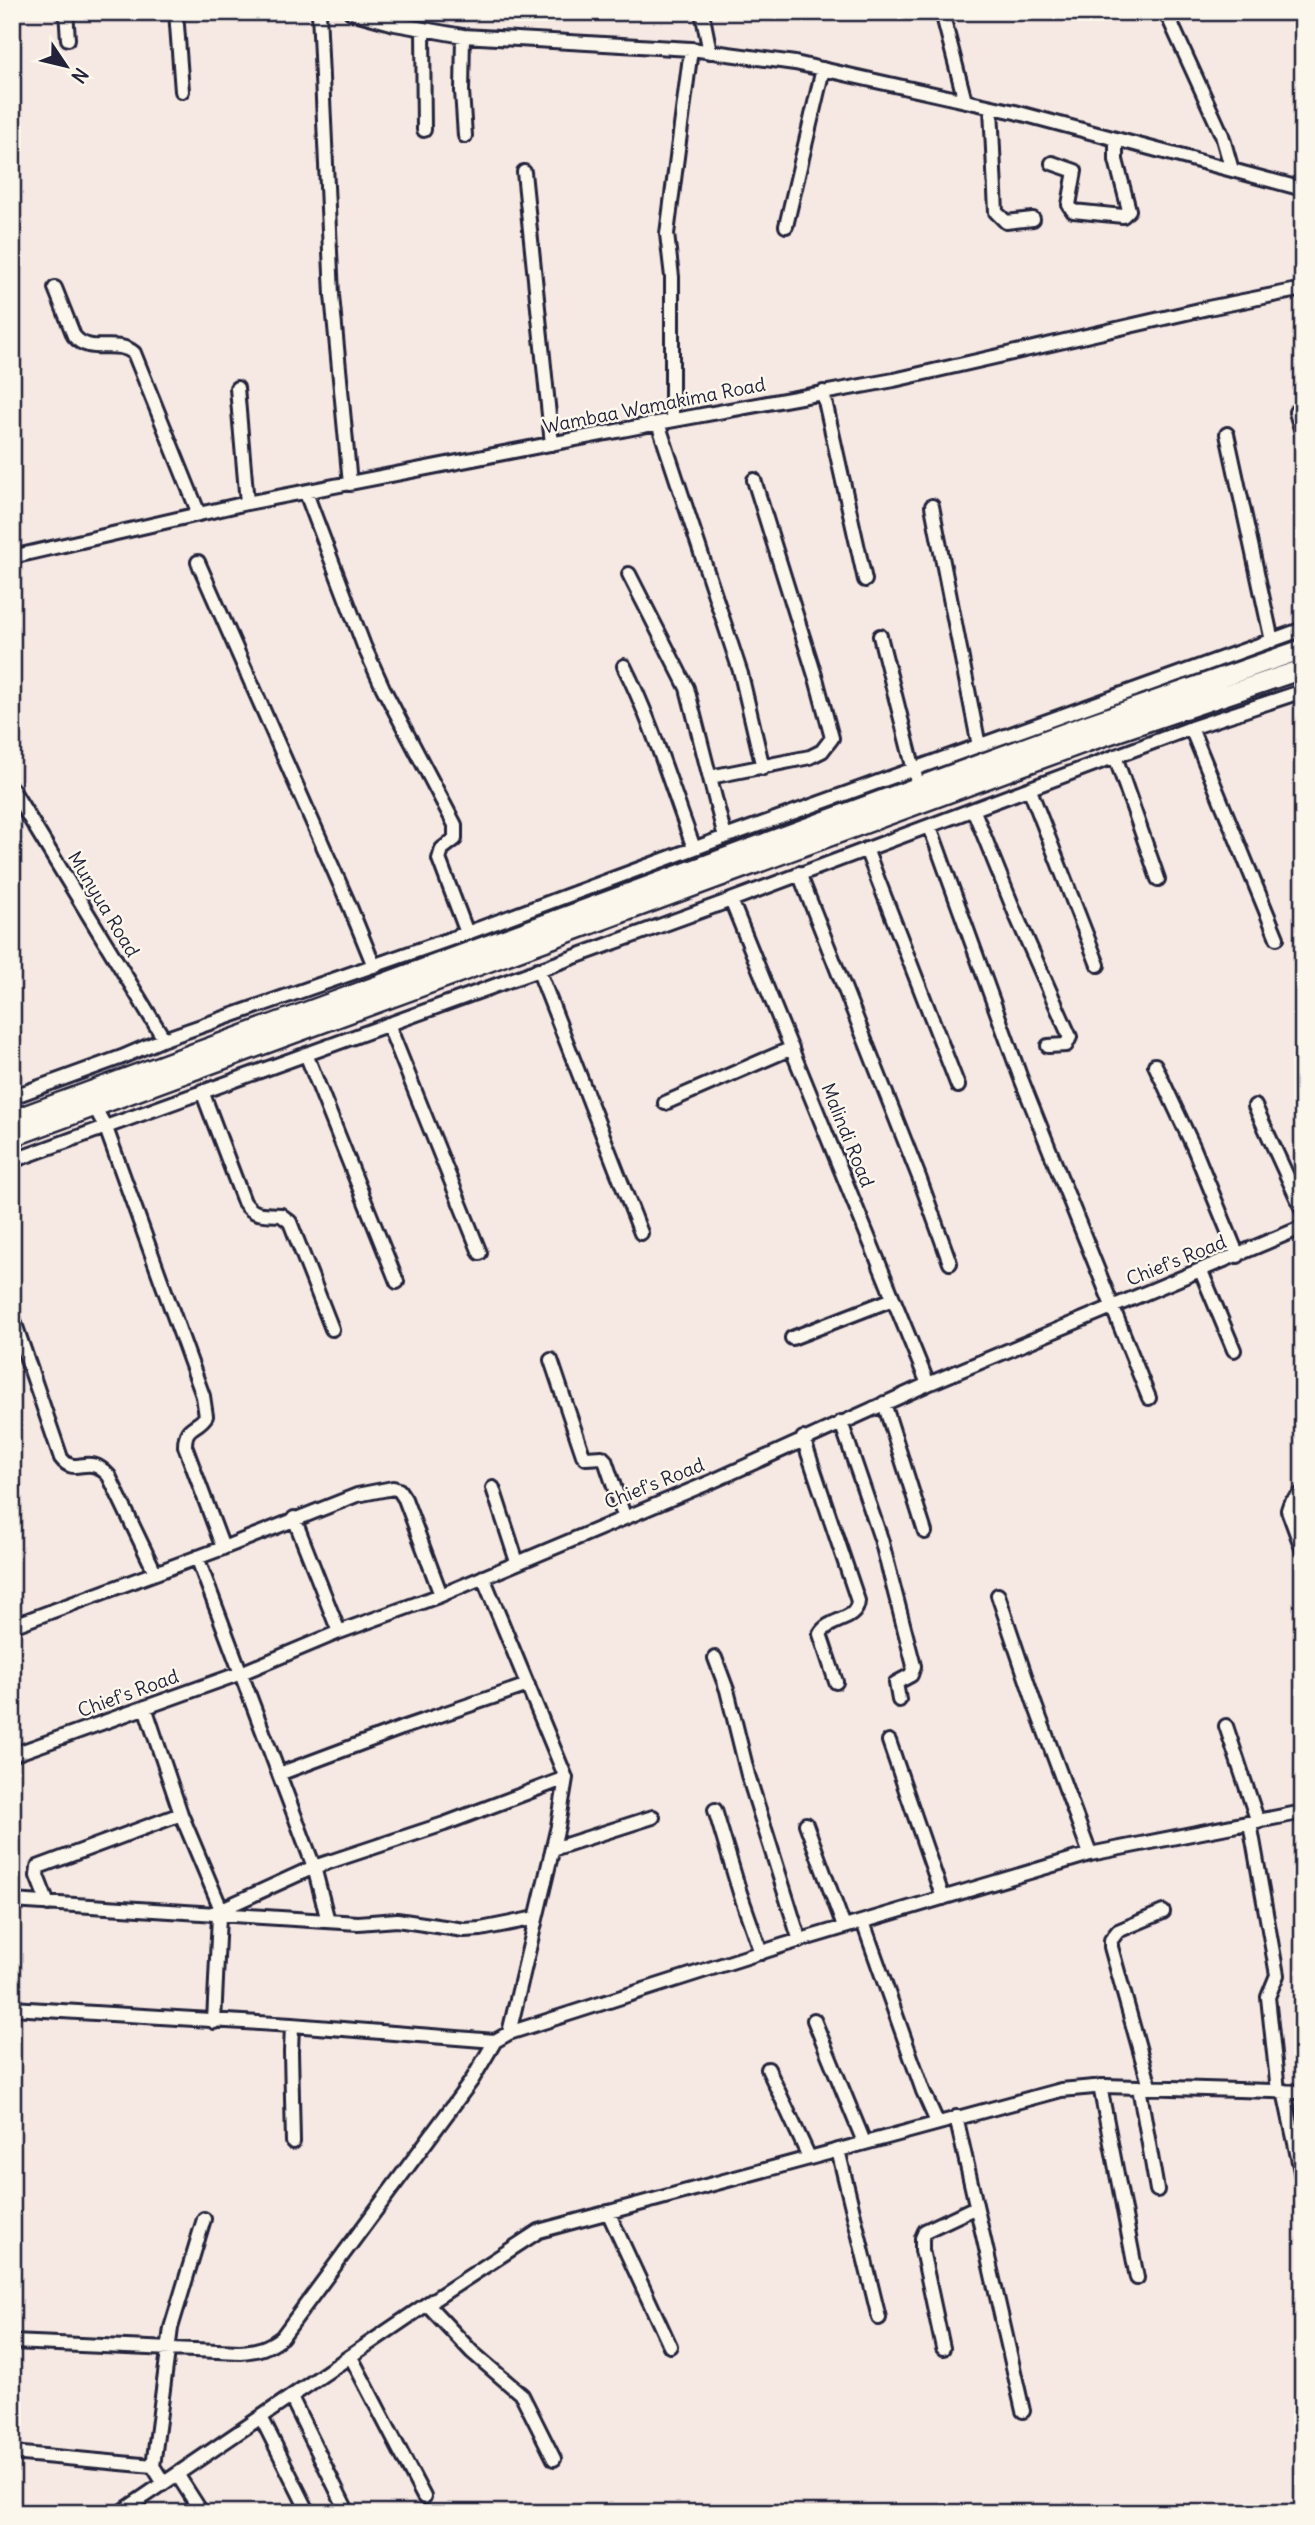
<svg xmlns="http://www.w3.org/2000/svg" width="1315" height="2525" viewBox="0 0 1315 2525" font-family="Delius,sans-serif">
<style>
.lines{fill:none;stroke-linecap:round;stroke-linejoin:round}
.minor-casing{stroke:#22223b;stroke-width:18}
.highway-casing{stroke:#22223b;stroke-width:23}
.minor{stroke:#fbf7ec;stroke-width:12}
.highway{stroke:#fbf7ec;stroke-width:18}
.labels{text-anchor:middle;stroke-width:5;stroke-linejoin:round;paint-order:stroke}
.street-label{font-size:19px;fill:#22223b;stroke:#fbf7ec}
</style>
<rect width="100%" height="100%" fill="#f6e8e3"/>
<filter id="ink" filterUnits="userSpaceOnUse"><feTurbulence type="fractalNoise" baseFrequency=".0143" numOctaves="2"/><feDisplacementMap in="SourceGraphic" scale="14" xChannelSelector="R" yChannelSelector="G"/><feConvolveMatrix kernelMatrix="1 2 1 2 8 2 1 2 1" color-interpolation-filters="sRGB"/></filter>
<g filter="url(#ink)">
<g class="lines">
<g class="minor-casing">
<path id="minor" d="M66 12 68 39
M176 12 182 91
M319 12 332 295 350 484
M351 12 395 24 463 36 691 49 795 63 1015 112 1303 189
M702 12 710 52
M942 12 965 101
M1166 12 1222 135 1232 170
M423 29 424 130
M463 36 462 91 465 136
M991 108 996 212 1006 222 1033 219
M1052 163 1075 171 1069 205 1073 211 1123 216 1129 210 1116 160V140
M524 172 552 444
M786 226 823 69
M55 288 74 336C90 356 116 338 134 353L199 514
M237 388 247 503
M823 392 865 580
M1296 412 1303 436
M672 420V277L667 234 691 49
M658 423 741 674 763 768
M1227 434 1272 641
M306 493 364 646 383 688 455 825V839L442 849 439 859 467 933
M932 506 979 746
M12 557 247 503 658 423 894 380 1208 308 1303 289
M198 562 350 907 374 966
M629 574 687 688 725 837
M880 636 916 778
M624 666C653 724 671 787 694 848
M1191 728 1277 938
M1115 756 1158 879
M710 777 810 757 822 751 832 738 817 682 754 480
M12 789 164 1039
M1030 790 1098 965
M974 811 1016 915 1070 1037 1066 1045 1048 1046
M930 827 1020 1076 1149 1398
M866 849 958 1086
M799 873 919 1177 950 1263
M731 900 928 1384
M538 969 641 1233
M388 1024 480 1253
M306 1054 397 1282
M1155 1065 1193 1146 1238 1256
M202 1091 244 1202C255 1218 265 1213 281 1215L290 1222 332 1329
M12 1097 122 1057 164 1039 467 933 725 837 1303 629
M665 1103 792 1048
M94 1106 106 1128 203 1396 206 1416C197 1430 185 1424 185 1446L223 1548
M1255 1106 1303 1211
M12 1161 731 900 1191 728 1303 691
M1201 1271 1234 1350
M12 1315 61 1458C76 1478 87 1451 109 1476L155 1572
M792 1338 893 1299
M551 1360 583 1455 586 1458 602 1457 605 1460 624 1516
M884 1403 925 1532
M841 1422 881 1539 914 1666 911 1675 896 1683 899 1700
M803 1438 858 1601C857 1622 830 1617 820 1634L836 1682
M493 1488 517 1562
M1303 1492 1290 1504 1288 1510 1303 1551
M294 1518 339 1632
M197 1557 314 1867 328 1921
M483 1577 566 1778 558 1826 509 2033
M998 1595 1035 1705 1090 1854
M12 1626 223 1548 357 1495 393 1488 399 1490 405 1499 441 1595
M715 1658 727 1690 748 1775 800 1941
M145 1707 181 1814 221 1909
M1226 1726 1258 1822
M889 1741 943 1898
M12 1755 241 1673 339 1632 441 1595 713 1481 928 1384 1303 1227
M279 1774 402 1728 528 1685
M715 1810 740 1893 761 1953
M1250 1823 1277 1975 1268 1997 1278 2091
M806 1824 844 1927
M553 1849 653 1817
M12 1901 358 1923 397 1920 464 1930 481 1929 536 1918
M48 1904 37 1876 38 1867 181 1814
M211 1914 314 1867 444 1824 566 1778
M863 1922 923 2091 937 2122
M12 2008 292 2025 495 2041 509 2033 784 1945 1090 1854 1303 1812
M814 2020 864 2142
M214 2022 219 1916
M292 2025 291 2052 293 2142
M768 2069 809 2157
M1100 2086 1137 2278
M1139 2087 1157 2190
M1150 2087 1111 1947V1940L1118 1931 1163 1912
M1284 2091 1303 2181
M956 2117 1023 2411
M838 2150 879 2318
M608 2212 670 2346
M427 2304 472 2352 522 2395 554 2459
M12 2342 240 2352C257 2351 268 2348 282 2337L472 2080 495 2041
M943 2348 922 2250V2238L925 2231 976 2207
M351 2357 424 2497
M291 2397 348 2513
M261 2417 309 2513
M12 2453 153 2466 163 2482
M153 2466 171 2328 204 2219
M177 2474 202 2513
M120 2513 427 2304 539 2231 1061 2090 1105 2086 1303 2092"/>
</g>
<g class="highway-casing">
<path id="highway" d="M12 1120 1086 725 1303 649
M12 1137 1087 742 1303 669"/>
</g>
<use href="#minor" class="minor"/>
<use href="#highway" class="highway"/>
</g>
</g>
<g class="labels">
<g class="street-label">
<text transform="translate(654 405) rotate(-11)" y="7">Wambaa Wamakima Road</text>
<text transform="translate(104 904) rotate(59)" y="7">Munyua Road</text>
<text transform="translate(848 1135) rotate(68)" y="7">Malindi Road</text>
<text transform="translate(1176 1260) rotate(-22)" y="7">Chief's Road</text>
<text transform="translate(654 1483) rotate(-22)" y="7">Chief's Road</text>
<text transform="translate(128 1693) rotate(-20)" y="7">Chief's Road</text>
</g>
</g>
<rect width="1315" height="2525" fill="none" stroke="#fbf7ec" stroke-width="42"/>
<rect x="21" y="21" width="1273" height="2483" fill="none" stroke="#22223b" stroke-width="2.5" filter="url(#ink)"/>
<g transform="translate(66 66) rotate(125)" stroke="#fbf7ec" stroke-width="5" paint-order="stroke">
<path d="M0-5L12 26L0 18L-12 26Z" fill="#22223b"/>
<text y="-10" font-size="19" font-weight="bold" text-anchor="middle" fill="#22223b">N</text>
</g>
</svg>
